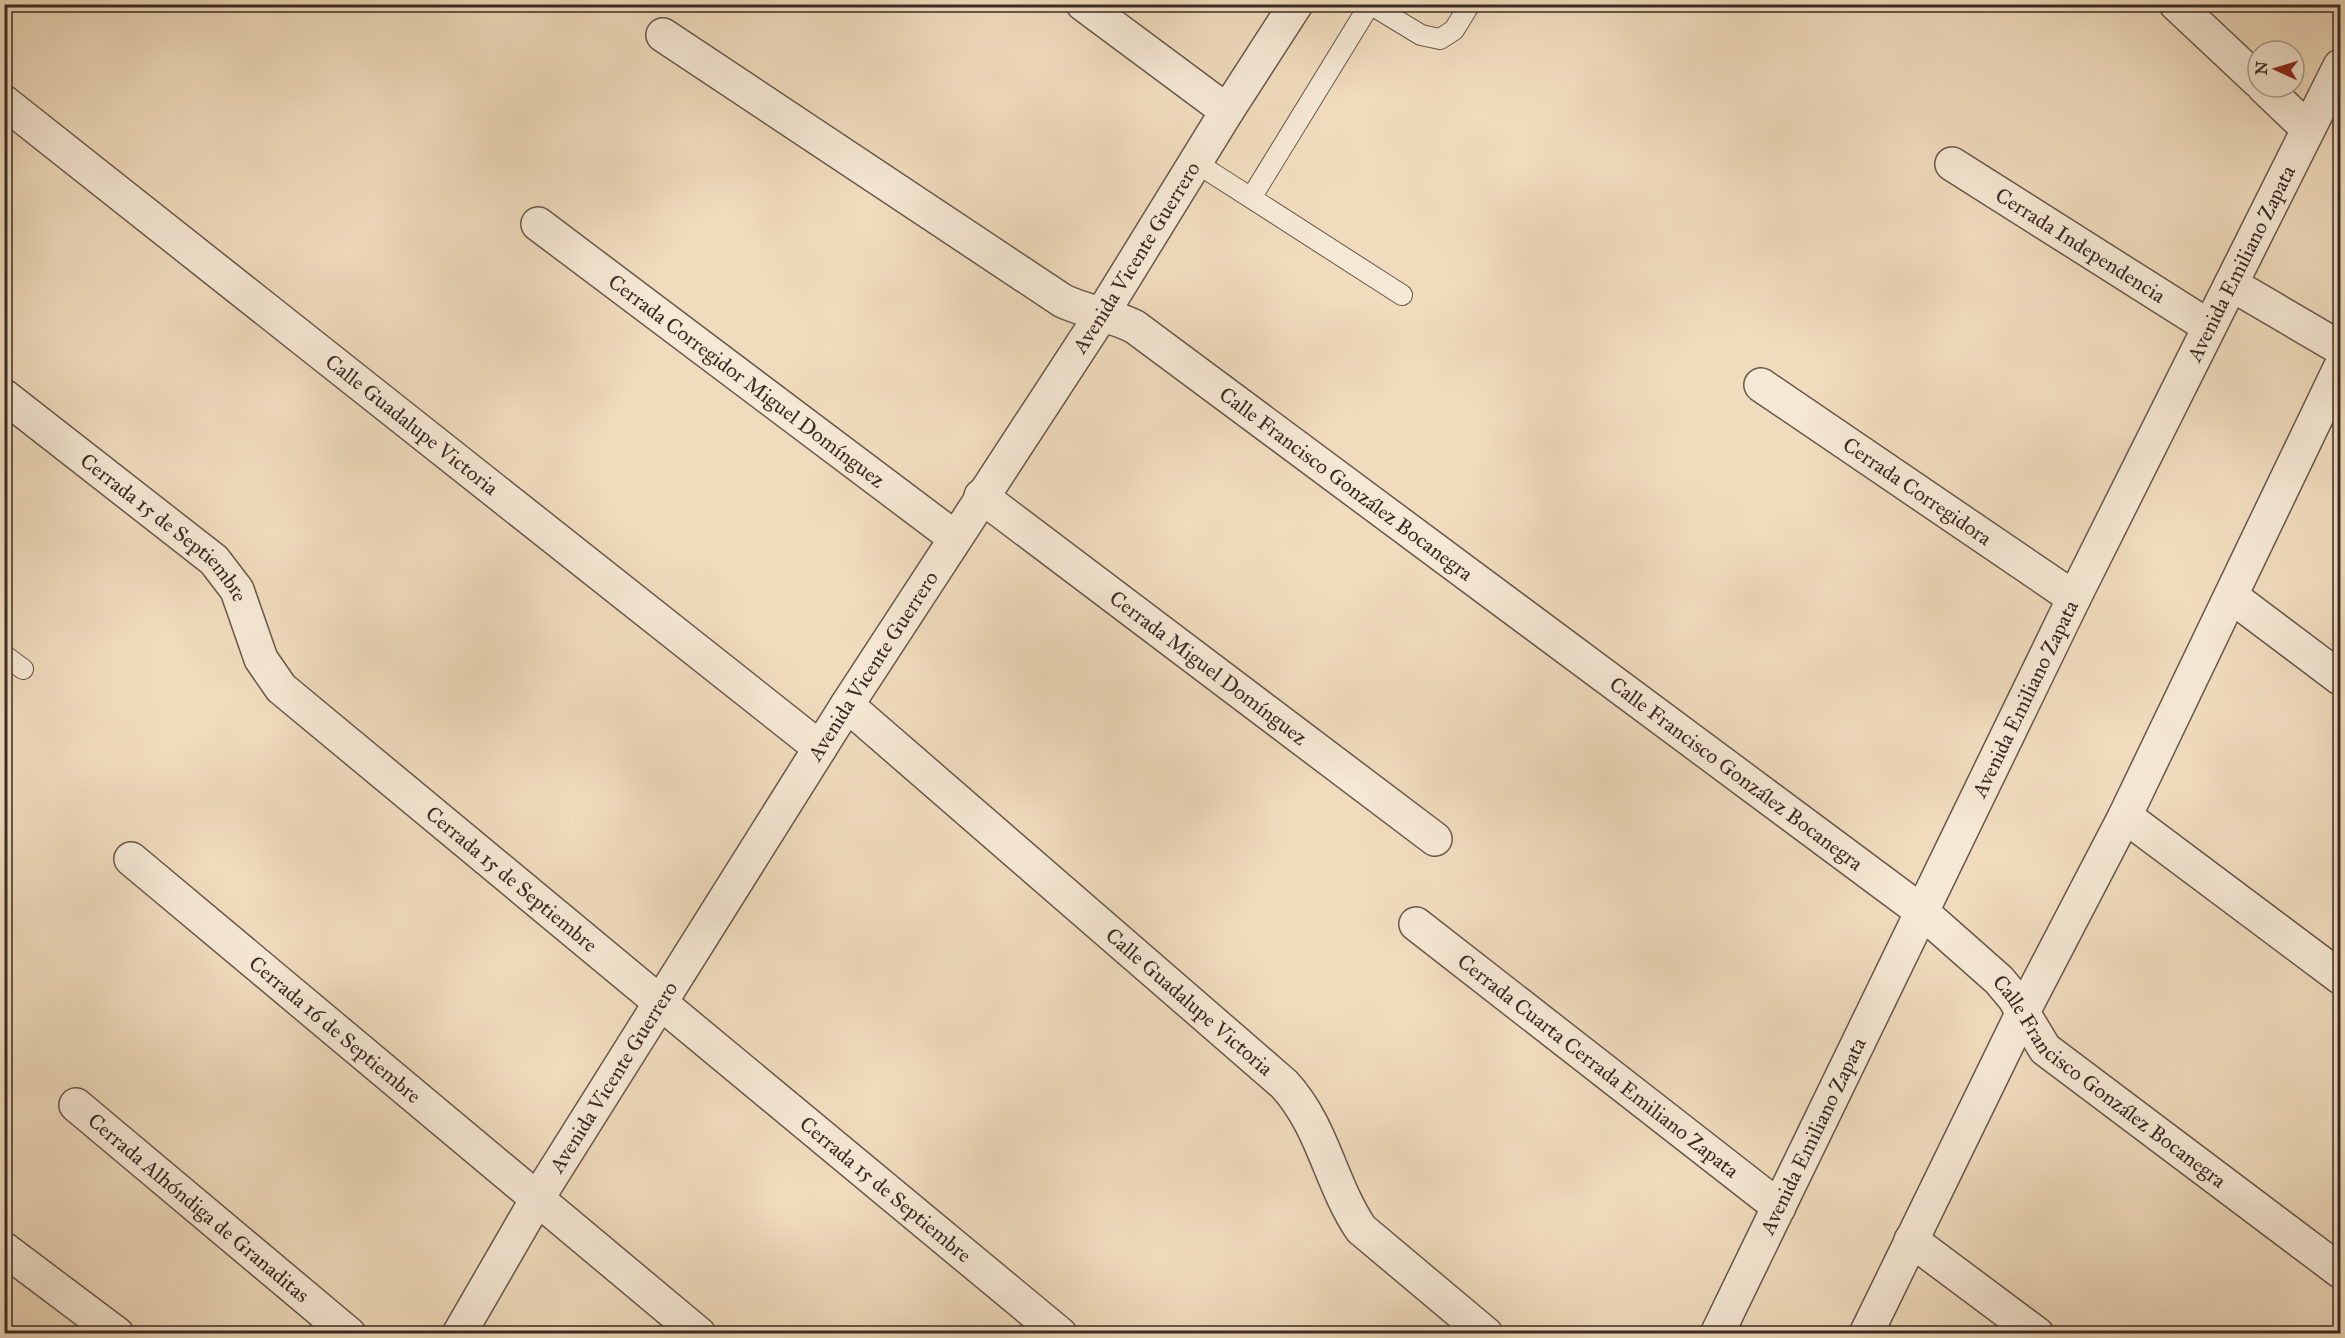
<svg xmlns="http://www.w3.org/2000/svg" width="2345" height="1338" viewBox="0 0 2345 1338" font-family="'IM FELL Great Primer',serif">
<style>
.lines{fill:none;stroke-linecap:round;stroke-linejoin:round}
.lane-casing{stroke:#68574b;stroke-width:22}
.street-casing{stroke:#68574b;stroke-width:36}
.lane{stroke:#f5e8d4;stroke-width:20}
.street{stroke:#f5e8d4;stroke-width:33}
.labels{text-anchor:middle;stroke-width:6;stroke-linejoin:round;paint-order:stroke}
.street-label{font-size:21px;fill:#3b2b25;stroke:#f5e8d4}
</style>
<rect width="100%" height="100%" fill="#f0dcbd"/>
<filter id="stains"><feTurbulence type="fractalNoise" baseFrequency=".00333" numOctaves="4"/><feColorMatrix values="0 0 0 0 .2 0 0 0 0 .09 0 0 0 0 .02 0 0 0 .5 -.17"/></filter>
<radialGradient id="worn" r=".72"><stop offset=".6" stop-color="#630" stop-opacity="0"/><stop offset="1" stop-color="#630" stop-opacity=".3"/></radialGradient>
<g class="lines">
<g class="lane-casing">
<path id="lane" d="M1370 4 1421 35 1440 39 1454 30 1470 4
M1195 162 1402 295
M1251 198 1370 4
M4 655 23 669"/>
</g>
<g class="street-casing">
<g id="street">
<path d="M1083 4 1227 111"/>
<path d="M2176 4 2258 81"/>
<path id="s1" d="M663 35 1063 301C1087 312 1112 315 1135 327L1921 911 1999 980 2014 998 2045 1049 2340 1271"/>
<path d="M2264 87 2307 128"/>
<path id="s2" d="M4 102 820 748"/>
<path id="s3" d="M1952 164 2208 326"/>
<path id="s4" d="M538 224 954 537"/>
<path d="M2231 284 2340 348"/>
<path id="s5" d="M1761 385 2074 598"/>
<path id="s6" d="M4 396 214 560 237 590 261 659 281 688 1060 1334"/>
<path id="s7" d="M981 496 1435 839"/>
<path d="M2231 596 2340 678"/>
<path id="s8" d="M847 705 1284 1084C1323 1126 1330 1183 1361 1229L1486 1334"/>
<path d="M2125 816 2340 977"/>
<path id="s9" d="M131 859 699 1334"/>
<path id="s10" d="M1416 924 1779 1207"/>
<path id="s11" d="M76 1105 349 1334"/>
<path d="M1911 1240 2037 1334"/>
<path d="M4 1249 117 1334"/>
<path id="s12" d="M459 1334 537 1199 847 705 1102 314 1227 111 1296 4"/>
<path id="s13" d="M1717 1334 2074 598 2340 66"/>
<path d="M1866 1334 2023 1012 2125 816 2340 368"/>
</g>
</g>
<use href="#lane" class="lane"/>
<use href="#street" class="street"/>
</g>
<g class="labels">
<g class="street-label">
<text dy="7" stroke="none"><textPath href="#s3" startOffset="152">Cerrada Independencia</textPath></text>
<text dy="7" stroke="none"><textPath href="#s12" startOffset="1272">Avenida Vicente Guerrero</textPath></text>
<text dy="7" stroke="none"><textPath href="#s13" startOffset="1192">Avenida Emiliano Zapata</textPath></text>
<text dy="7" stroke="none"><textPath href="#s4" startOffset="261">Cerrada Corregidor Miguel Domínguez</textPath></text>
<text dy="7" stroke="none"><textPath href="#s2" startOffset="520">Calle Guadalupe Victoria</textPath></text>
<text dy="7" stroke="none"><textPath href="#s1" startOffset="820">Calle Francisco González Bocanegra</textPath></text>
<text dy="7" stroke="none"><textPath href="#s5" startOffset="189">Cerrada Corregidora</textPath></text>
<text dy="7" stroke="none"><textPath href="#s6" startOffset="208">Cerrada 15 de Septiembre</textPath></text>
<text dy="7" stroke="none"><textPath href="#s12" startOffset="786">Avenida Vicente Guerrero</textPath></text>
<text dy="7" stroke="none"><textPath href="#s7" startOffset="285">Cerrada Miguel Domínguez</textPath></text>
<text dy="7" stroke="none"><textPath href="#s13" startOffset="706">Avenida Emiliano Zapata</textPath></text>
<text dy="7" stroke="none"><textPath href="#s1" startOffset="1306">Calle Francisco González Bocanegra</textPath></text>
<text dy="7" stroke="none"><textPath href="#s6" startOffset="712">Cerrada 15 de Septiembre</textPath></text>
<text dy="7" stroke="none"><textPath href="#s8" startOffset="453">Calle Guadalupe Victoria</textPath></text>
<text dy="7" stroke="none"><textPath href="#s9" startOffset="266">Cerrada 16 de Septiembre</textPath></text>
<text dy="7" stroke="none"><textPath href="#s10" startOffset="231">Cerrada Cuarta Cerrada Emiliano Zapata</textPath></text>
<text dy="7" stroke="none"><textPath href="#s12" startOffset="300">Avenida Vicente Guerrero</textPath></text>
<text dy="7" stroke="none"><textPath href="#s1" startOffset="1792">Calle Francisco González Bocanegra</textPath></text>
<text dy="7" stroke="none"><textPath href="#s13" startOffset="220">Avenida Emiliano Zapata</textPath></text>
<text dy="7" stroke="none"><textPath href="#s6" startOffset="1198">Cerrada 15 de Septiembre</textPath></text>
<text dy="7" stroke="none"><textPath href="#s11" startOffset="160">Cerrada Alhóndiga de Granaditas</textPath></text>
</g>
</g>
<rect width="2345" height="1338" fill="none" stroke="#f0dcbd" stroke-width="24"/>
<rect x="6" y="6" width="2333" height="1326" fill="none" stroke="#3b2b25" stroke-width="3"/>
<rect x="12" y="12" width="2321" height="1314" fill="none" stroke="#3b2b25" stroke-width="1.5"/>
<g transform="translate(2276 69) rotate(274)"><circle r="28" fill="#f5e8d4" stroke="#ab9c8e" stroke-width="1.5"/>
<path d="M0-4.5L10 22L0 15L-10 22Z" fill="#8f2418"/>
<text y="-9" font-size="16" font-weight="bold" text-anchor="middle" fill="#3b2b25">N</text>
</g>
<rect width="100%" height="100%" filter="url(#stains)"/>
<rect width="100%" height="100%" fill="url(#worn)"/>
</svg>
